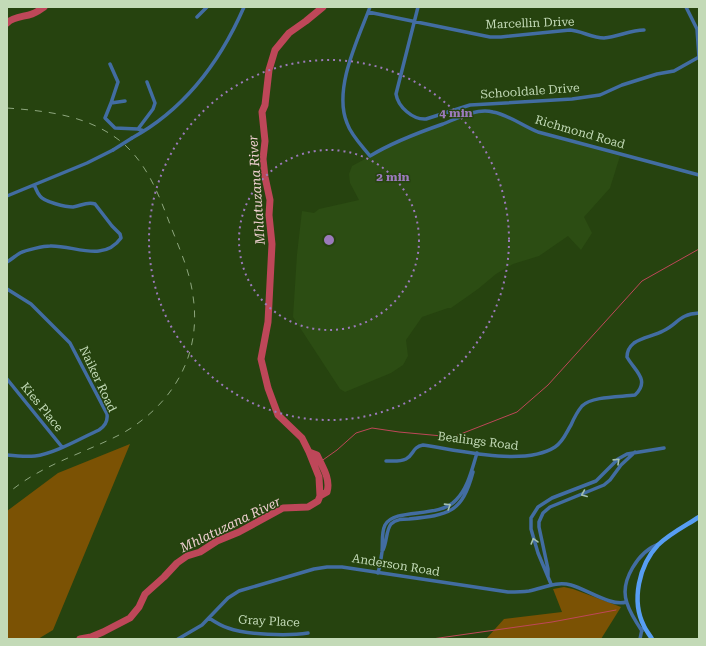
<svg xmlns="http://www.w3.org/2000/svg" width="706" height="646" viewBox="0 0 706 646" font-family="'Roboto Serif',serif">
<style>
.built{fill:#2c4d13}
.green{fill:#7b5204}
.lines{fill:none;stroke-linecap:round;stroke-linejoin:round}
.stream{stroke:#be4759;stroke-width:1}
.river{stroke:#be4759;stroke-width:7}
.minor{stroke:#426da2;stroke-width:3.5}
.major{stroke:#579ef3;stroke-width:4.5}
.rail{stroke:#8da67d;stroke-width:1;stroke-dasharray:7 7;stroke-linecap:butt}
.minor-bridge{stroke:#426da2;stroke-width:3.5}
.oneway{stroke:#a3bfb2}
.ring{fill:none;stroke:#9b7abb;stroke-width:2;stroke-dasharray:2 4}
.labels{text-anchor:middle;stroke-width:3;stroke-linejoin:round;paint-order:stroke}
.street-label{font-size:12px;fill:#c3dab7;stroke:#26430f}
.water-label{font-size:13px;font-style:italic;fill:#f0d0d2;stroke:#26430f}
.centre{fill:#9b7abb;stroke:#26430f;stroke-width:2}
.ring-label{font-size:12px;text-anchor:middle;font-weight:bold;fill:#9b7abb;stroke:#26430f;stroke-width:3;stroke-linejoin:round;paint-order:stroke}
</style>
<rect width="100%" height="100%" fill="#26430f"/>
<path class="built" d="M484 111 498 114 538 133 620 156 610 188 584 217 592 233 581 250 568 236 539 256 513 264 496 274 478 289 451 308H448L422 317 406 340 408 356 403 365 391 373 345 392 340 389 293 317 297 254 302 211 314 213 319 209 359 200 350 183 349 174 352 166 389 146 460 117Z"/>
<path class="green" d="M130 444 53 630 38 639H7V511L58 473Z
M564 587 573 589 621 607 601 639H486L504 619 562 612 553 589Z"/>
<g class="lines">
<path class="stream" d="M320 462 337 450 356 433 372 428 399 432 453 437 517 412 548 385 642 281 699 249
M432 639 552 622 616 610"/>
<path class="river" d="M7 23C14 16 24 17 32 14 36 13 41 9 44 7
M309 452 319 477 320 496
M80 639 91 637 103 632 130 618 139 607 145 594 164 577 177 563 187 556 200 552 217 541 239 532 283 508 308 507 318 501 320 496 327 492C331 479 322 466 317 455L309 452 302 438 278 415 268 388 261 359 268 322 272 244 269 215 270 200 265 177 263 159 265 141 262 112 265 105 269 70 275 50 289 33 306 21 323 7"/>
<path class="minor" d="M370 7C358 39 333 89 347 123 351 135 362 146 370 156 393 142 417 133 443 124 458 118 476 108 493 112 509 115 523 126 538 132L699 175
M418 7 396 94C398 107 413 120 426 119L470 105 572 99 600 95 622 85 657 74 674 71 699 57
M686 7 697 29 699 58
M368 12 490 37H501L570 30C582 31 592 38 604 38 618 37 630 30 644 30
M197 17 207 7
M110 64 118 82 111 103
M125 101 111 103 105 118 115 128 138 129
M144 131 138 129 153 109 155 103 147 82
M132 138C185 109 220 62 244 7
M7 196 87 163 113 150
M7 262C12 259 15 256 20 253 26 250 44 246 50 246 74 245 103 263 121 238L120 234 112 226 95 204C87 201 81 206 73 207 66 207 44 202 40 196 37 193 36 188 34 185
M7 289 31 304 70 343 107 414C108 421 105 426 99 430 81 438 54 454 35 456 26 457 16 456 7 455
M7 379 62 447
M386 461C392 461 400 462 406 459 414 455 412 447 423 445 458 450 524 467 555 447 563 442 566 433 571 425 574 418 577 412 582 406 592 396 621 397 635 395 651 380 634 370 627 357 627 351 629 347 634 343 642 337 654 336 663 331 678 324 679 314 699 313
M383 550C387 542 386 530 391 524 396 519 403 519 409 519 449 515 462 513 473 472
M378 573C380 566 381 559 382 552 383 543 381 533 385 525 395 507 439 519 456 500 468 488 472 469 477 453
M548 576V569L539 527V522L543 513 550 507 604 485 610 480 621 465 635 452
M551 584 538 553 531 529V518L538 507 552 498 596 481 618 459 627 454 664 448
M209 618C215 622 221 626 228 628 246 635 289 636 308 633
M642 631C636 622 630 613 627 603 619 581 639 551 659 544
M178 639 202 625 228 598 239 591 314 569 327 567H342L508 592C515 592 522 592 529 591 544 588 556 581 571 585 586 589 612 607 626 602
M640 639 642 629"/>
<path class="major" d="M652 639C650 635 646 631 644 626 631 601 639 565 658 545 669 534 685 526 699 517"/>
<path class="rail" d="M7 108C47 111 86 115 119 140 147 162 159 195 171 227 180 250 190 272 193 296 202 355 173 404 123 433 83 454 42 464 7 494"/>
<path class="minor-bridge" d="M113 150 132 138"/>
</g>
<defs><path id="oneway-chevron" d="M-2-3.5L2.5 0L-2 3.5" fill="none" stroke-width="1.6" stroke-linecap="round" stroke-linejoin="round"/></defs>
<g class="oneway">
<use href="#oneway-chevron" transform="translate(617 461) rotate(-44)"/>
<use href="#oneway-chevron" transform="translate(584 494) rotate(158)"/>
<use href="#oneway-chevron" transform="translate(448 506) rotate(-32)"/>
<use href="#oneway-chevron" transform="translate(534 541) rotate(-106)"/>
</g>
<g class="ring">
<circle cx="329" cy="240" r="90"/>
<circle cx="329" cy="240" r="180"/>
</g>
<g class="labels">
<g class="street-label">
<text transform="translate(530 23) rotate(-2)" y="4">Marcellin Drive</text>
<text transform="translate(530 91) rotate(-4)" y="4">Schooldale Drive</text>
<text transform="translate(580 132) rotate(16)" y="4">Richmond Road</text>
<text transform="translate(98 379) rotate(65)" y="4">Naiker Road</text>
<text transform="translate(42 407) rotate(51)" y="4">Kies Place</text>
<text transform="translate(478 441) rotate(7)" y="4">Bealings Road</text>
<text transform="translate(396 565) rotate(9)" y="4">Anderson Road</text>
<text transform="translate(269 621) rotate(3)" y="4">Gray Place</text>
</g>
<g class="water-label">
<text transform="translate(256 190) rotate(-94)" y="5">Mhlatuzana River</text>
<text transform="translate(230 524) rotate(-26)" y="5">Mhlatuzana River</text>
</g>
</g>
<circle cx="329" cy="240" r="6" class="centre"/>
<g class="ring-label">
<text x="456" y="117">4 min</text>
<text x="393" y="181">2 min</text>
</g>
<rect width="706" height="646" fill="none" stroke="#c3dab7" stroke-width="16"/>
</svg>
